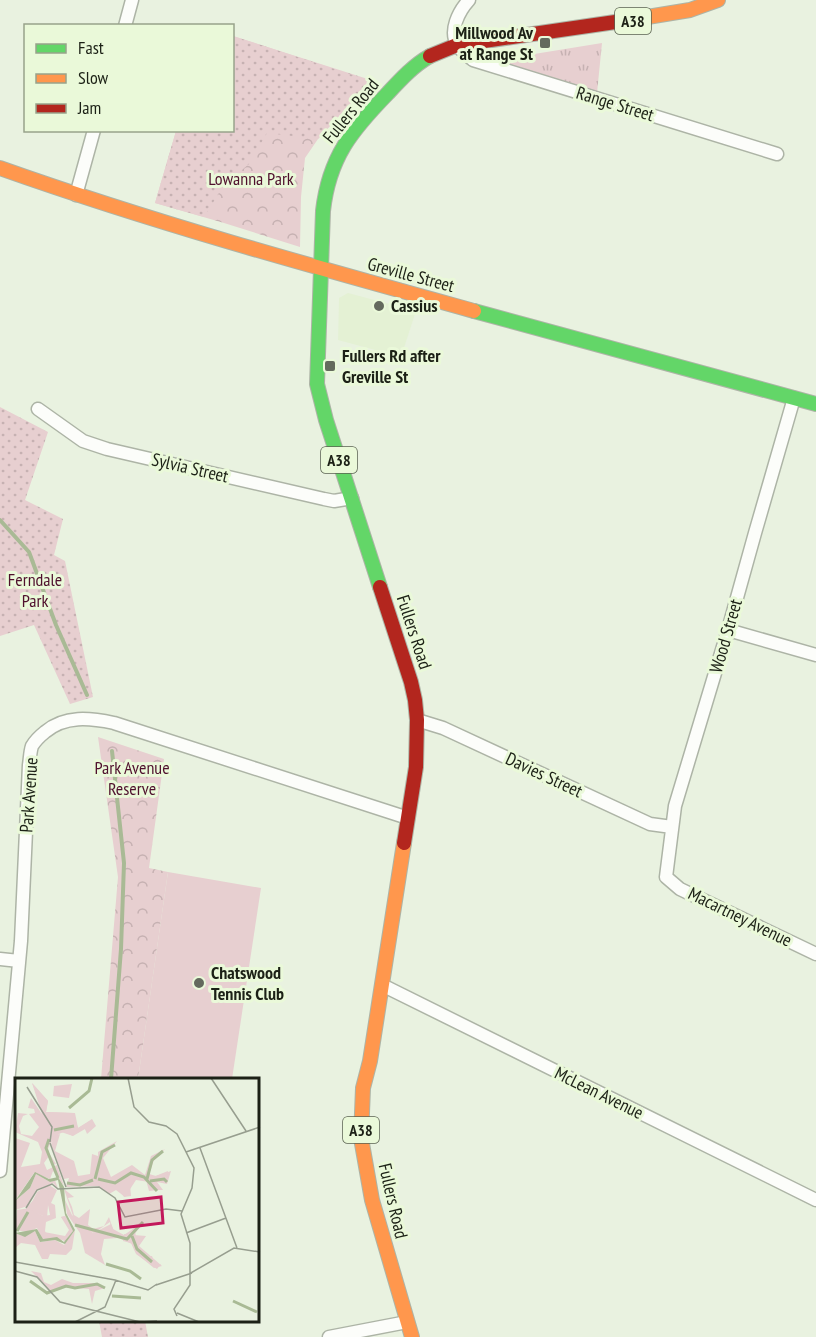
<svg xmlns="http://www.w3.org/2000/svg" width="816" height="1337" viewBox="0 0 816 1337" font-family="'PT Sans Narrow',sans-serif">
<style>
.built{fill:#e4f1d4}
.grass{fill:url(#grass-tufts)}
.forest{fill:url(#forest-crowns)}
.park{fill:url(#park-dots)}
.garden{fill:#e7cfd0}
.lines{fill:none;stroke-linecap:round;stroke-linejoin:round}
.stream{stroke:#a9ba95;stroke-width:4}
.street-casing{stroke:#adb4a6;stroke-width:15}
.fast-casing{stroke:#adb4a6;stroke-width:16}
.slow-casing{stroke:#adb4a6;stroke-width:16}
.jam-casing{stroke:#adb4a6;stroke-width:16}
.street{stroke:#fcfdfa;stroke-width:12}
.fast{stroke:#63d668;stroke-width:14}
.slow{stroke:#ff974d;stroke-width:14}
.jam{stroke:#b3261e;stroke-width:14}
.poi-dot{fill:#646a5d;stroke:#eaf9d9;stroke-width:2}
.labels{text-anchor:middle;stroke-width:6;stroke-linejoin:round;paint-order:stroke}
.shield{fill:#eaf9d9;stroke:#5a6250;stroke-width:1.5}
.shield-label{font-size:16px;font-weight:bold;fill:#1c2116}
.poi-label{font-size:18px;font-weight:bold;fill:#1c2116;stroke:#eaf9d9;text-anchor:start}
.street-label{font-size:18px;fill:#1c2116;stroke:#eaf9d9}
.park-label{font-size:18px;fill:#4f102d;stroke:#eaf9d9}
.inset-river{fill:none;stroke:#a9ba95;stroke-width:3}
.inset-road{fill:none;stroke:#979e8f;stroke-width:1.5}
.view{fill:#c2185b;fill-opacity:0.15;stroke:#c2185b;stroke-width:3}
.inset-edge{fill:none;stroke:#1c2116;stroke-width:3}
</style>
<defs>
<pattern id="grass-tufts" width="24" height="20" patternUnits="userSpaceOnUse" patternTransform="scale(1.5)"><rect width="24" height="20" fill="#e7cfd0"/><path d="M3 7l-1-3M5 7V3M7 7l1-3M15 17l-1-3M17 17v-4M19 17l1-3" fill="none" stroke="#c6b1b2"/></pattern>
<pattern id="forest-crowns" width="20" height="18" patternUnits="userSpaceOnUse" patternTransform="scale(1.5)"><rect width="20" height="18" fill="#e7cfd0"/><path d="M2 6a3 3 0 1 1 6 0M12 15a3 3 0 1 1 6 0" fill="none" stroke="#c6b1b2"/></pattern>
<pattern id="park-dots" width="8" height="8" patternUnits="userSpaceOnUse" patternTransform="scale(1.5)"><rect width="8" height="8" fill="#e7cfd0"/><path d="M2 2h.1M6 6h.1" fill="none" stroke="#c6b1b2" stroke-width="1.8" stroke-linecap="round"/></pattern>
</defs>
<rect width="100%" height="100%" fill="#e9f2e0"/>
<path class="built" d="M348 293 416 311 401 357 338 340 339 298Z"/>
<path class="grass" d="M602 43 597 93 491 61Z"/>
<path class="forest" d="M233 36 374 81 350 104 318 139 305 158 301 197 300 247 224 223 155 203 176 131 232 130Z
M98 737 164 759 149 868 168 872 138 1079H101L118 877Z"/>
<path class="park" d="M233 36 371 81 318 139 267 133 249 164 224 185 204 217 155 203 176 131 232 130Z
M0 407 48 432 25 500 63 519 54 555 65 561 93 697 70 704 34 625 0 636Z
M99 1321H145L148 1337H102Z"/>
<path class="garden" d="M168 872 261 888 232 1079H138Z"/>
<g class="lines">
<path class="stream" d="M0 520 29 552 56 625 87 695
M111 1079 121 949 124 863 112 751"/>
<g class="street-casing">
<path id="street" d="M469 0C459 11 448 31 458 46 461 51 468 56 473 60L777 154
M125 26 132 0
M76 195 94 130
M794 398 755 533 728 630 675 806 666 877 680 889 816 954
M38 409 83 441 107 449 324 499 334 501 352 498
M728 630 816 655
M417 720 443 728 650 824 672 827
M0 959 19 961
M382 985 816 1200
M0 1171 21 941 29 765C30 759 30 752 32 746 35 741 40 736 45 732 65 715 90 718 114 723L408 818
M329 1337 407 1322"/>
</g>
<g class="fast-casing">
<path id="fast" d="M474 311 816 404
M380 587 326 420 317 384 323 211C329 157 352 130 388 93 401 79 414 65 430 56"/>
</g>
<g class="slow-casing">
<path id="slow" d="M629 20 690 10 718 0
M0 168C155 223 315 267 474 311
M404 843 370 1061 363 1088 361 1138 372 1200 412 1337"/>
</g>
<g class="jam-casing">
<path id="jam" d="M430 56 457 45 629 20
M380 587 411 682 415 700 417 720 416 767 404 843"/>
</g>
<use href="#street" class="street"/>
<use href="#fast" class="fast"/>
<use href="#slow" class="slow"/>
<use href="#jam" class="jam"/>
</g>
<g class="poi-dot">
<rect x="539" y="37" width="12" height="12" rx="3"/>
<circle cx="379" cy="306" r="6"/>
<rect x="324" y="360" width="12" height="12" rx="3"/>
<circle cx="199" cy="983" r="6"/>
</g>
<g class="labels">
<g class="shield">
<rect x="615" y="8" width="36" height="26" rx="4.5"/>
<rect x="321" y="447" width="36" height="26" rx="4.5"/>
<rect x="343" y="1117" width="36" height="26" rx="4.5"/>
</g>
<g class="shield-label">
<text x="633" y="27">A38</text>
<text x="339" y="466">A38</text>
<text x="361" y="1136">A38</text>
</g>
<g class="poi-label">
<text x="533" y="39" text-anchor="end">Millwood Av<tspan x="533" dy="21">at Range St</tspan></text>
<text x="391" y="312">Cassius</text>
<text x="342" y="362">Fullers Rd after<tspan x="342" dy="21">Greville St</tspan></text>
<text x="211" y="979">Chatswood<tspan x="211" dy="21">Tennis Club</tspan></text>
</g>
<g class="street-label">
<text transform="translate(615 104) rotate(17)" y="6">Range Street</text>
<text transform="translate(351 111) rotate(-51)" y="6">Fullers Road</text>
<text transform="translate(411 275) rotate(15)" y="6">Greville Street</text>
<text transform="translate(190 468) rotate(13)" y="6">Sylvia Street</text>
<text transform="translate(414 632) rotate(72)" y="6">Fullers Road</text>
<text transform="translate(726 636) rotate(-74)" y="6">Wood Street</text>
<text transform="translate(544 775) rotate(25)" y="6">Davies Street</text>
<text transform="translate(29 795) rotate(-86)" y="6">Park Avenue</text>
<text transform="translate(740 917) rotate(26)" y="6">Macartney Avenue</text>
<text transform="translate(599 1093) rotate(26)" y="6">McLean Avenue</text>
<text transform="translate(393 1201) rotate(77)" y="6">Fullers Road</text>
</g>
<g class="park-label">
<text x="251" y="185">Lowanna Park</text>
<text x="35" y="586">Ferndale<tspan x="35" dy="21">Park</tspan></text>
<text x="132" y="774">Park Avenue<tspan x="132" dy="21">Reserve</tspan></text>
</g>
</g>
<g transform="translate(15 1078)">
<rect width="244" height="244" fill="#e9f2e0"/>
<path d="M50 122 57 137 78 155 96 146 102 160 89 161 86 176 90 187 70 175 65 155 52 136Z" fill="#e7cfd0"/>
<path d="M17 5 33 23 31 34 58 35 63 50 77 42 73 55 70 51 58 58 49 54 41 57 45 56 40 73 59 83 63 98 75 96 77 76 83 78V74L102 63 88 80 96 99 117 87 130 97 136 78 150 71 139 82 134 96 141 98 156 93 152 106 142 104 148 112H134V104L121 102 110 119 101 112 94 116 83 108 51 109 54 100 49 101 36 66 38 63 35 66 33 71 34 75 41 86 38 87 34 78 29 85 32 92 42 87 49 108 38 93 35 101 19 95 1 121 0 60 15 65 6 89 25 86 27 74 23 64 0 54 3 35 13 36 8 38 4 48 6 56 17 58 24 49 14 36 20 35 19 31 13 30 16 20 27 36ZM21 96 35 104 40 102 43 111 38 105 34 107 42 112 36 125 40 127 41 140 31 144 30 153 33 160 41 158 49 162 57 151 46 139 50 138 58 153 51 164 42 159 27 161 22 150 13 154 0 152 2 132 14 130 28 138 35 137 31 117 23 118 16 126 22 114 33 107 21 112 13 128 0 132V123L15 110ZM49 111 59 119 53 120 57 129 59 137 64 140 75 131 73 147 78 151 89 148 94 139 98 151 109 157 128 144 120 154 121 158H131L124 168 147 188 139 190 122 176 117 166 97 157 95 144 79 155 61 147ZM16 193 26 195 29 204 36 207 47 201 58 205H82L90 210 80 213 77 226 74 211 46 209 36 213Z" fill="#e7cfd0"/>
<path d="M28 112 34 115 32 140 11 130Z" fill="#e7cfd0"/>
<path d="M17 5 33 23 31 34 60 35 63 50 77 41 81 48 72 56 70 51 59 52 58 58 46 54 36 63 38 53ZM57 6 54 20 38 18 39 8ZM153 93 152 102 141 104 144 112 134 113 131 102 121 100 115 107 116 118 109 119 103 109 71 107 101 106 98 102 108 94 129 99 132 94 138 99ZM50 138 58 153 52 162 27 161 24 153 50 158 54 152 46 139ZM128 144 119 157 131 158 125 159 122 167 131 178H137L140 187 146 186 142 191 121 176 116 165 108 163 109 156 115 157 120 147ZM20 153 25 164 40 162 49 167 60 152 57 171 51 177 35 176 33 181H27L20 167 6 165 0 170V155L8 158Z" fill="#e7cfd0"/>
<path d="M20 94 34 101 43 99 49 109 51 135 60 152 50 166 40 162 25 164 20 153 10 159 0 155 22 151 28 161 42 159 49 164 58 153 50 137 43 102 35 104 21 96 15 110 0 123Z" fill="#a9ba95"/>
<path class="inset-river" d="M54 30 74 13 77 0M39 52 59 48M34 61 31 70 43 100M80 101 87 74 100 67M83 101 100 105 116 95 129 99 142 113M132 101 137 82 148 73M135 103 149 101 152 104M52 105 65 107 78 102M60 147 112 161 128 144M2 153 13 134M117 158 122 171 137 184M91 186 115 193 126 201M15 203 32 215 51 208 60 210 82 206 90 210M97 218 126 220M218 223 242 234"/>
<path class="inset-road" d="M113 0 119 29 134 44 151 48 162 56 179 90 177 110 166 136 175 165V207L159 231 162 238M196 0 231 53M12 9 37 49 35 64M35 65 51 109M185 70 222 170M171 74 245 49M11 130 22 112 37 106 43 111 84 109 100 120 110 139 151 131 167 133M171 155 211 140M0 184 100 202 133 212 142 206M0 193 22 199 45 224 125 244 142 243M174 196 219 170 245 174M141 207 177 195M162 235 184 244M60 244 90 229 101 202"/>
<path class="view" d="M146 119 148 145 106 150 103 124Z"/>
<rect width="244" height="244" class="inset-edge"/>
</g>
<rect x="24" y="24" width="210" height="108" fill="#eaf9d9" stroke="#98a38b" stroke-width="1.5"/>
<rect x="36" y="44" width="30" height="9" fill="#63d668" stroke="#98a38b" stroke-width="1.5"/>
<text x="78" y="54" font-size="18" fill="#1c2116">Fast</text>
<rect x="36" y="74" width="30" height="9" fill="#ff974d" stroke="#98a38b" stroke-width="1.5"/>
<text x="78" y="84" font-size="18" fill="#1c2116">Slow</text>
<rect x="36" y="104" width="30" height="9" fill="#b3261e" stroke="#98a38b" stroke-width="1.5"/>
<text x="78" y="114" font-size="18" fill="#1c2116">Jam</text>
</svg>
